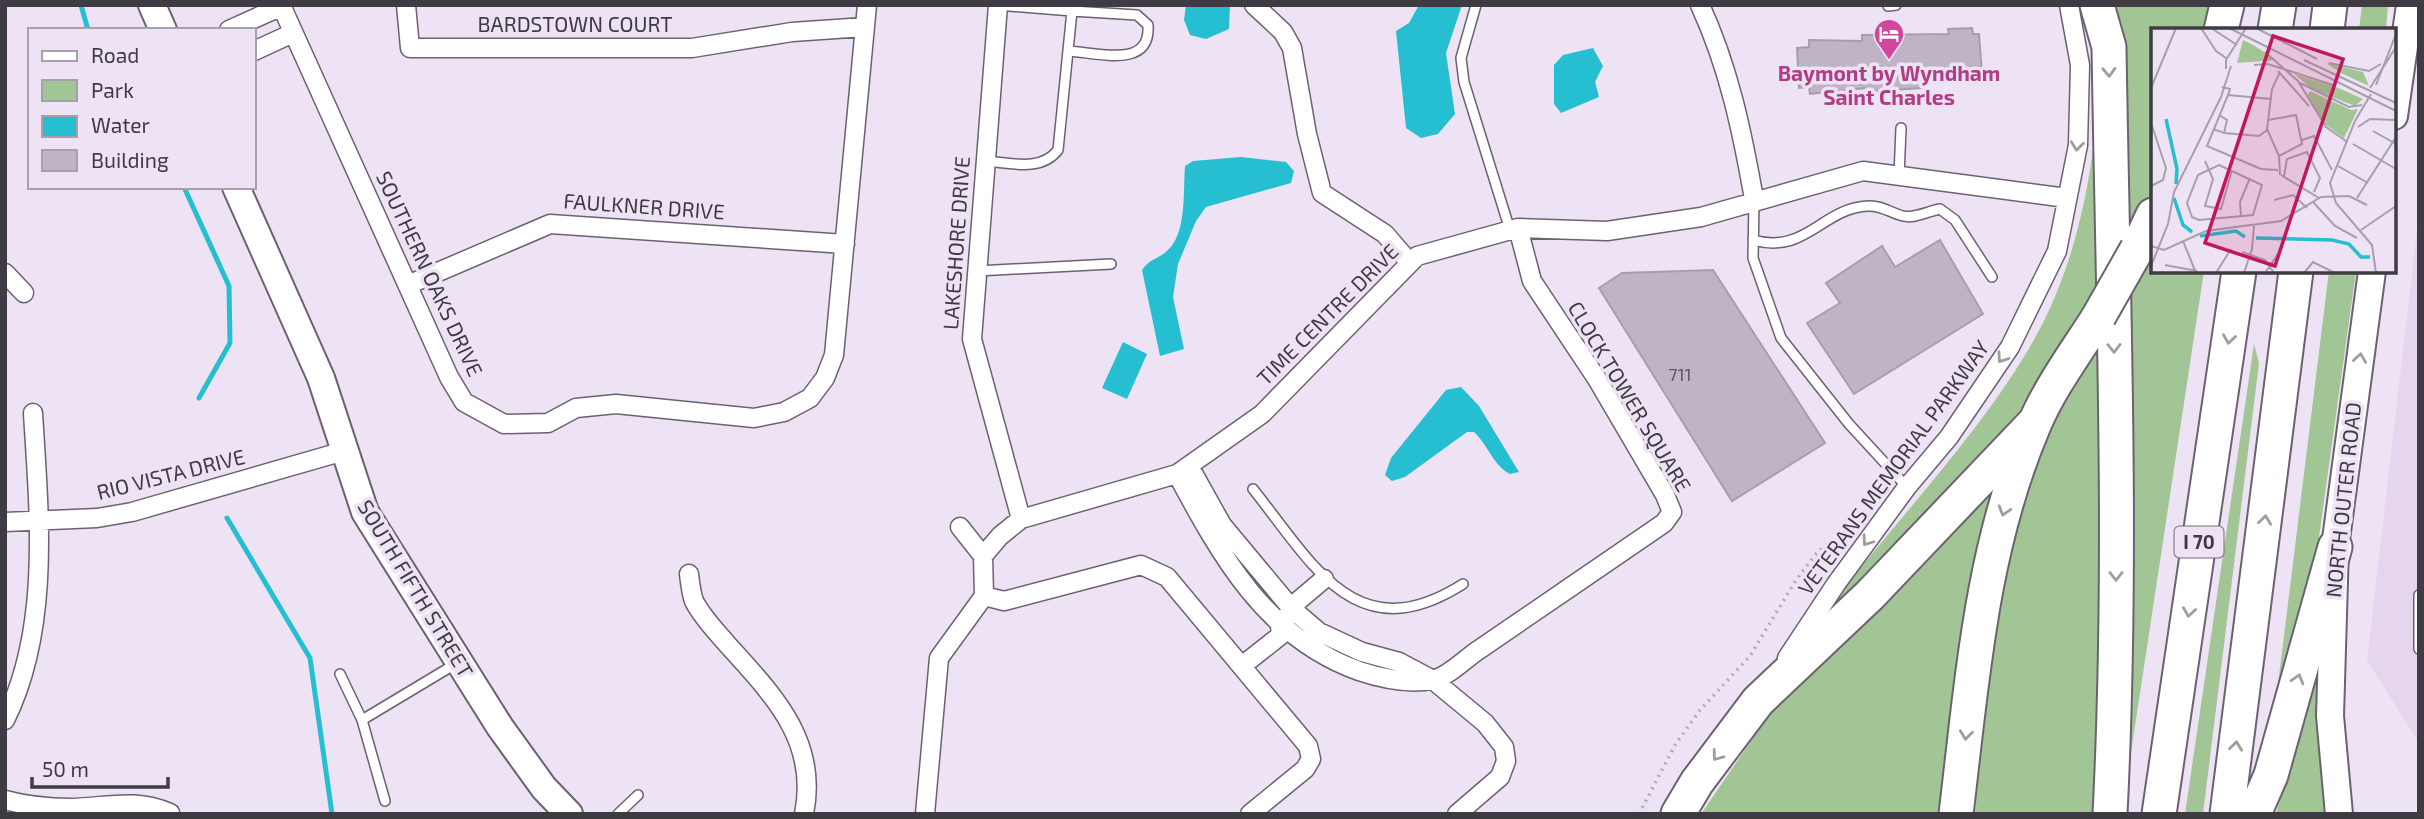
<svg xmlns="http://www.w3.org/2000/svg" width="2424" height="819" viewBox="0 0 2424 819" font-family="'Exo 2',sans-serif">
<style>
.built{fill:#e6d5ee}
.green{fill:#a1c594}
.water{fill:#25bfd1}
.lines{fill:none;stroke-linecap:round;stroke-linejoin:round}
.stream{stroke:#25bfd1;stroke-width:5}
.building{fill:#bfb3c5;stroke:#a89dae;stroke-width:2}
.lane-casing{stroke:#6c6171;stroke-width:12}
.street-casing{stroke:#6c6171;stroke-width:21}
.secondary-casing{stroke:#6c6171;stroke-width:30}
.highway-casing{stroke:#6c6171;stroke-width:37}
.path{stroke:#b2a9b8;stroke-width:3.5;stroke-dasharray:2 5;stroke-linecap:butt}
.lane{stroke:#fff;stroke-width:9}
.street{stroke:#fff;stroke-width:18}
.secondary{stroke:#fff;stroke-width:26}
.highway{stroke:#fff;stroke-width:33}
.highway-bridge-casing{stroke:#6c6171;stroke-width:37;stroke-linecap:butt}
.highway-bridge{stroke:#fff;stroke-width:33}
.oneway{stroke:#9f9da0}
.labels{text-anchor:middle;stroke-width:7;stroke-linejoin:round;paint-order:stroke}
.number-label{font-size:18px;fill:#5f5963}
.shield{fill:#eee2f5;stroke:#746d78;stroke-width:2}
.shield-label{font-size:19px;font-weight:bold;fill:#3f3b42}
.street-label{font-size:21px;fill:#3f3b42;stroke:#eee2f5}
.hotel-label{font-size:21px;font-weight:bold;fill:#b23c85;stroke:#eee2f5}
.inset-river{fill:none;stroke:#25bfd1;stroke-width:3.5}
.inset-road{fill:none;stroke:#a89fad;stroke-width:2}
.view{fill:#c2185b;fill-opacity:0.15;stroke:#c2185b;stroke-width:3.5}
.inset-edge{fill:none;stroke:#3f3b42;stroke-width:3.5}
</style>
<rect width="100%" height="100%" fill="#eee2f5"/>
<path class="built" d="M2419 213V743L2367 660Z"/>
<path class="green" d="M2112 5H2219L2212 30H2153V197L2128 246Z
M2362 5H2388L2386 30H2359Z
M2093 150H2099L2102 292 2014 423 1839 605 1835 600C1902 513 1993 420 2043 323 2070 269 2085 209 2093 150Z
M2153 240V271H2204L2125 792 2127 292Z
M2329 271H2356L2314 573 2274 717Z
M2254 344 2259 363 2203 814H2185Z
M2098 350 2104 514 2101 814H1975L1982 697 1993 599 2038 454 2058 411Z
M2005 468 1943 814H1701L1764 722 1817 656Z
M2322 651 2320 703 2325 814H2276Z"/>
<path class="water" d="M1186 5H1230L1229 29 1206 39 1190 35 1184 20Z
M1419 5H1462L1446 53 1455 114 1438 134 1421 138 1406 128 1396 31 1409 23Z
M1593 48 1603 66 1595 82 1599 97 1561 113 1554 104V65L1563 55Z
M1241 157 1286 162 1294 171 1291 183 1206 207 1196 221 1178 264 1173 297 1184 349 1160 356 1142 270C1149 259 1159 259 1168 250 1187 233 1183 190 1185 166L1193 161Z
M1123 342 1147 354 1127 399 1102 388Z
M1461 387 1479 406 1519 472 1510 474C1493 465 1488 445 1474 432H1467L1405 477 1392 481 1385 475 1391 458 1446 390Z"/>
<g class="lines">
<path class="stream" d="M81 5 88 30
M184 187 229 286 230 343 199 398
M227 518 310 658 332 814"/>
</g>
<path class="building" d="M1972 28 1973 34H1979L1982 74H1976V81L1921 82V88L1866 92V88L1810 94 1809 87 1799 88 1797 48 1809 47V40L1862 41V35L1949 34 1948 29Z
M1940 240 1983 314 1854 394 1807 323 1840 303 1826 283 1882 246 1895 267Z
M1713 270 1825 443 1732 501 1599 288 1622 273Z"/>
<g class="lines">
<g class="lane-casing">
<path id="lane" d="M1476 5 1461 58 1464 82 1510 230
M1888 6 1896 5
M1069 51C1099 53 1151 69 1148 25L1137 15 1072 11
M986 161C1011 163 1041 172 1058 150L1072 11 998 5
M1899 176 1901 128
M1754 201 1753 258 1781 338 1849 424 1907 487
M1753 240C1806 255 1822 208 1868 206 1881 205 1891 213 1903 216 1915 219 1928 211 1940 209L1955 220 1992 277
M977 271 1111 264
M1253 489C1313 564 1356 652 1463 584
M2419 595V649
M340 674 362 720 385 801
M362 720 457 663
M618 814 638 795"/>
</g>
<g class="street-casing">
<path id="street" d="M281 5 449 377 464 402 504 424 548 423 576 408 616 404 754 418 784 412 810 398 825 378 834 355 867 5
M406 5 410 48H692L792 32 865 27
M998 5 972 339 1021 519
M1254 5 1283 32 1292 48 1307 134 1322 193 1385 234 1410 263
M1700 5C1729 68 1742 131 1754 199
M229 30 282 6
M254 51 293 33
M5 273 24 293
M410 284 550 224 845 244
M1189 466 1222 525 1292 609 1319 632 1362 652 1399 662 1433 680 1485 723 1504 747 1506 761 1500 777 1457 814
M1177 474C1221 556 1266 638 1359 671 1380 678 1409 684 1432 680 1447 678 1467 657 1480 649 1541 607 1603 565 1664 523L1672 512 1665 495 1597 379 1532 281 1518 228
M5 522 97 518 132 512 344 451
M960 527 983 556
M983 556 1000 536 1021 519 1177 474 1262 414 1417 256 1518 228 1607 231 1701 217 1863 171 2067 198
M689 574C690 582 691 593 694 601 702 617 715 630 727 644 772 694 819 740 804 814
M984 596 1004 601 1141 565 1167 577 1308 746 1311 759 1305 769 1250 814
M1787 658 1836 584 1907 487 1949 437 2010 347 2057 251 2078 145 2080 65 2069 5
M1243 665 1281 635 1280 626 1298 601 1324 579
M5 720C51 628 39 512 33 413
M5 800C27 806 49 808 71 808 109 807 134 798 170 813
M925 814 939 658 984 596 983 556"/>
</g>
<g class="secondary-casing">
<path id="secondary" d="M152 5 163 30
M2394 116 2410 5
M236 187 321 378 365 512 500 727 544 788 569 814
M2339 814 2330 716 2335 547 2372 271"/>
</g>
<g class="highway-casing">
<path id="highway" d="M2097 5 2109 47C2113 303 2123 558 2110 814
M2221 30 2227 5
M2275 30 2279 5
M2327 30 2330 5
M2137 249 2153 215
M1678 814 1697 782 1758 701 1870 595 2034 423
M1956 814C1972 682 1981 549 2034 425 2050 387 2077 351 2099 316
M2159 814 2239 271
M2227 814 2296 271
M2254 814 2271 775 2335 547"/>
</g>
<path class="path" d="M1639 814 1675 745 1700 710 1750 656 1796 580 1816 554 1874 501"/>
<use href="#lane" class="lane"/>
<use href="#street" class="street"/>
<use href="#secondary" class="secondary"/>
<use href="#highway" class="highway"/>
<g class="highway-bridge-casing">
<path id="highway-bridge" d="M2099 316 2137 249"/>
</g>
<use href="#highway-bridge" class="highway-bridge"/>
</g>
<defs><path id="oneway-chevron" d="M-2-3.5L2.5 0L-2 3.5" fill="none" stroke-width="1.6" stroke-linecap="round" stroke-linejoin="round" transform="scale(1.75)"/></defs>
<g class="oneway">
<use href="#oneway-chevron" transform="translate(2109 72) rotate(89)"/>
<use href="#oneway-chevron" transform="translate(2077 146) rotate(97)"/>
<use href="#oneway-chevron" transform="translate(2229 339) rotate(98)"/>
<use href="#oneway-chevron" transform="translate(2114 348) rotate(89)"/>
<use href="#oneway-chevron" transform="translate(2002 358) rotate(124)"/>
<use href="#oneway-chevron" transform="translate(2360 358) rotate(-82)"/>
<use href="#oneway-chevron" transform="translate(2004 511) rotate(107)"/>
<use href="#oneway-chevron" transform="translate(2265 520) rotate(-83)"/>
<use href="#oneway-chevron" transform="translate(1867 541) rotate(126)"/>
<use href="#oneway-chevron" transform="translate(2116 576) rotate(90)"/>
<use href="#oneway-chevron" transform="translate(2189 612) rotate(98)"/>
<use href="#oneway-chevron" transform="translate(2298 679) rotate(-74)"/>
<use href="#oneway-chevron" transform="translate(1966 735) rotate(97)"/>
<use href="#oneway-chevron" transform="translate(2236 746) rotate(-83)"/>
<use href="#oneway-chevron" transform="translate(1717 756) rotate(127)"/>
</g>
<defs>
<g id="hotel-pin" transform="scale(1.575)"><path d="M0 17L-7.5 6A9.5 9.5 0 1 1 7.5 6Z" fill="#d1479c" stroke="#eee2f5"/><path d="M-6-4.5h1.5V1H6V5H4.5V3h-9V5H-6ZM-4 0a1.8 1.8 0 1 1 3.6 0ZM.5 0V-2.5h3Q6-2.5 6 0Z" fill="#fff"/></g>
</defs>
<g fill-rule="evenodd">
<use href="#hotel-pin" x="1889" y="34"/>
</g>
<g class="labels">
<g class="number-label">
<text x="1680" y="381">711</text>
</g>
<rect class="shield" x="2174.5" y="526.5" width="49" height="31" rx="5"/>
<g class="shield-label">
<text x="2199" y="549">I 70</text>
</g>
<g class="street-label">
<text x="575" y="32">BARDSTOWN COURT</text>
<text transform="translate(644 207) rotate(4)" y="7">FAULKNER DRIVE</text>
<text transform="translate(957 243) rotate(-86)" y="7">LAKESHORE DRIVE</text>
<text transform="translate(429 274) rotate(65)" y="7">SOUTHERN OAKS DRIVE</text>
<text transform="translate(1328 315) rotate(-45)" y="7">TIME CENTRE DRIVE</text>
<text transform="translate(1629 397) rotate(59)" y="7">CLOCK TOWER SQUARE</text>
<text transform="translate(1894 468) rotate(-54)" y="7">VETERANS MEMORIAL PARKWAY</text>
<text transform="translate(171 475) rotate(-14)" y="7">RIO VISTA DRIVE</text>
<text transform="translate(2344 500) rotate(-84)" y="7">NORTH OUTER ROAD</text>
<text transform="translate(415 589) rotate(59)" y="7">SOUTH FIFTH STREET</text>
</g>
<g class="hotel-label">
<text x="1889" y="81">Baymont by Wyndham<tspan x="1889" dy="24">Saint Charles</tspan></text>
</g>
</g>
<g transform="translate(2151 28)">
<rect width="245" height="245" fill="#eee2f5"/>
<path d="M92 12 104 18 125 32 86 35ZM175 35 212 44 218 58 190 45ZM143 46 185 59 212 71 204 78 161 61ZM159 63 200 82 207 81 193 110 175 97 156 67Z" fill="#a1c594"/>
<path class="inset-river" d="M15 91 26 141 25 156M23 170 32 197 41 204M49 208 85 203 94 209M105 210 181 212 198 216 210 229H219"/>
<path class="inset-road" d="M50 0 65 23 75 30M60 0 86 17M78 0 245 83M105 0 166 31M114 24 147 53 175 99 195 113M153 32 245 75M178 35 218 43 230 36M103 37 117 36 182 57M75 41V32L95 0M127 43 158 78M129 44 121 61 116 101 128 128 129 147M149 55 198 79 211 77M225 57 245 6M71 59 79 61 77 67 56 118 110 141 127 142M0 60 25 0M219 60 245 19M220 66 204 93 179 155 185 175 221 217 225 245M77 67 120 71M117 92 145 87 151 116 128 128M0 95 15 140 12 152 0 158M207 99 219 91 245 92M62 101 73 105 76 92 68 87M222 103 245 116M73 105 108 108 116 102M151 112 163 108 181 142M202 116 245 141M54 133 62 151 54 178 70 181 81 142M68 137 111 157 102 187 48 192 41 189 36 175 47 147ZM187 138 217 155M130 147 168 170M133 148 136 131 156 124 169 150 163 164M206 170 245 109M123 172 142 167 156 180M162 174 184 198 206 210M90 188 89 174 99 150M210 202 245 178M32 213 45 245M0 218 13 222 55 203 130 193 170 169 198 168 216 177M91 224 114 232 123 245M14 237 46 243M0 238 17 196 23 164 70 69 80 38M65 245 80 221M93 245 101 221 103 198M114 245 129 223M153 245 162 234 184 245"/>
<path class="view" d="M122 8 192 31 124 238 54 215Z"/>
<rect width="245" height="245" class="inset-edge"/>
</g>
<rect width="2424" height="819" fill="none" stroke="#3f3b42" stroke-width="14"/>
<rect x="28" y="28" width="228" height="161" fill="#eee2f5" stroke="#a89fad" stroke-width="2"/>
<rect x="42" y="51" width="35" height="10" fill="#ffffff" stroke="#a89fad" stroke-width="2"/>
<text x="91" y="63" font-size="21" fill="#3f3b42">Road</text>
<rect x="42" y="80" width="35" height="21" fill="#a1c594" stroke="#a89fad" stroke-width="2"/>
<text x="91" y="98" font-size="21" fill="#3f3b42">Park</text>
<rect x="42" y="116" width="35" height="21" fill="#25bfd1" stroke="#a89fad" stroke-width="2"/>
<text x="91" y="133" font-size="21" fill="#3f3b42">Water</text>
<rect x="42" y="150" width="35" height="21" fill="#bfb3c5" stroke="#a89fad" stroke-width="2"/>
<text x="91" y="168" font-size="21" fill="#3f3b42">Building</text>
<path d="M32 777v10h136v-10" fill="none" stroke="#3f3b42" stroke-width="3.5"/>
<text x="42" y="777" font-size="21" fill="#3f3b42" stroke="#eee2f5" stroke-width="5" paint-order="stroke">50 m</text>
</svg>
